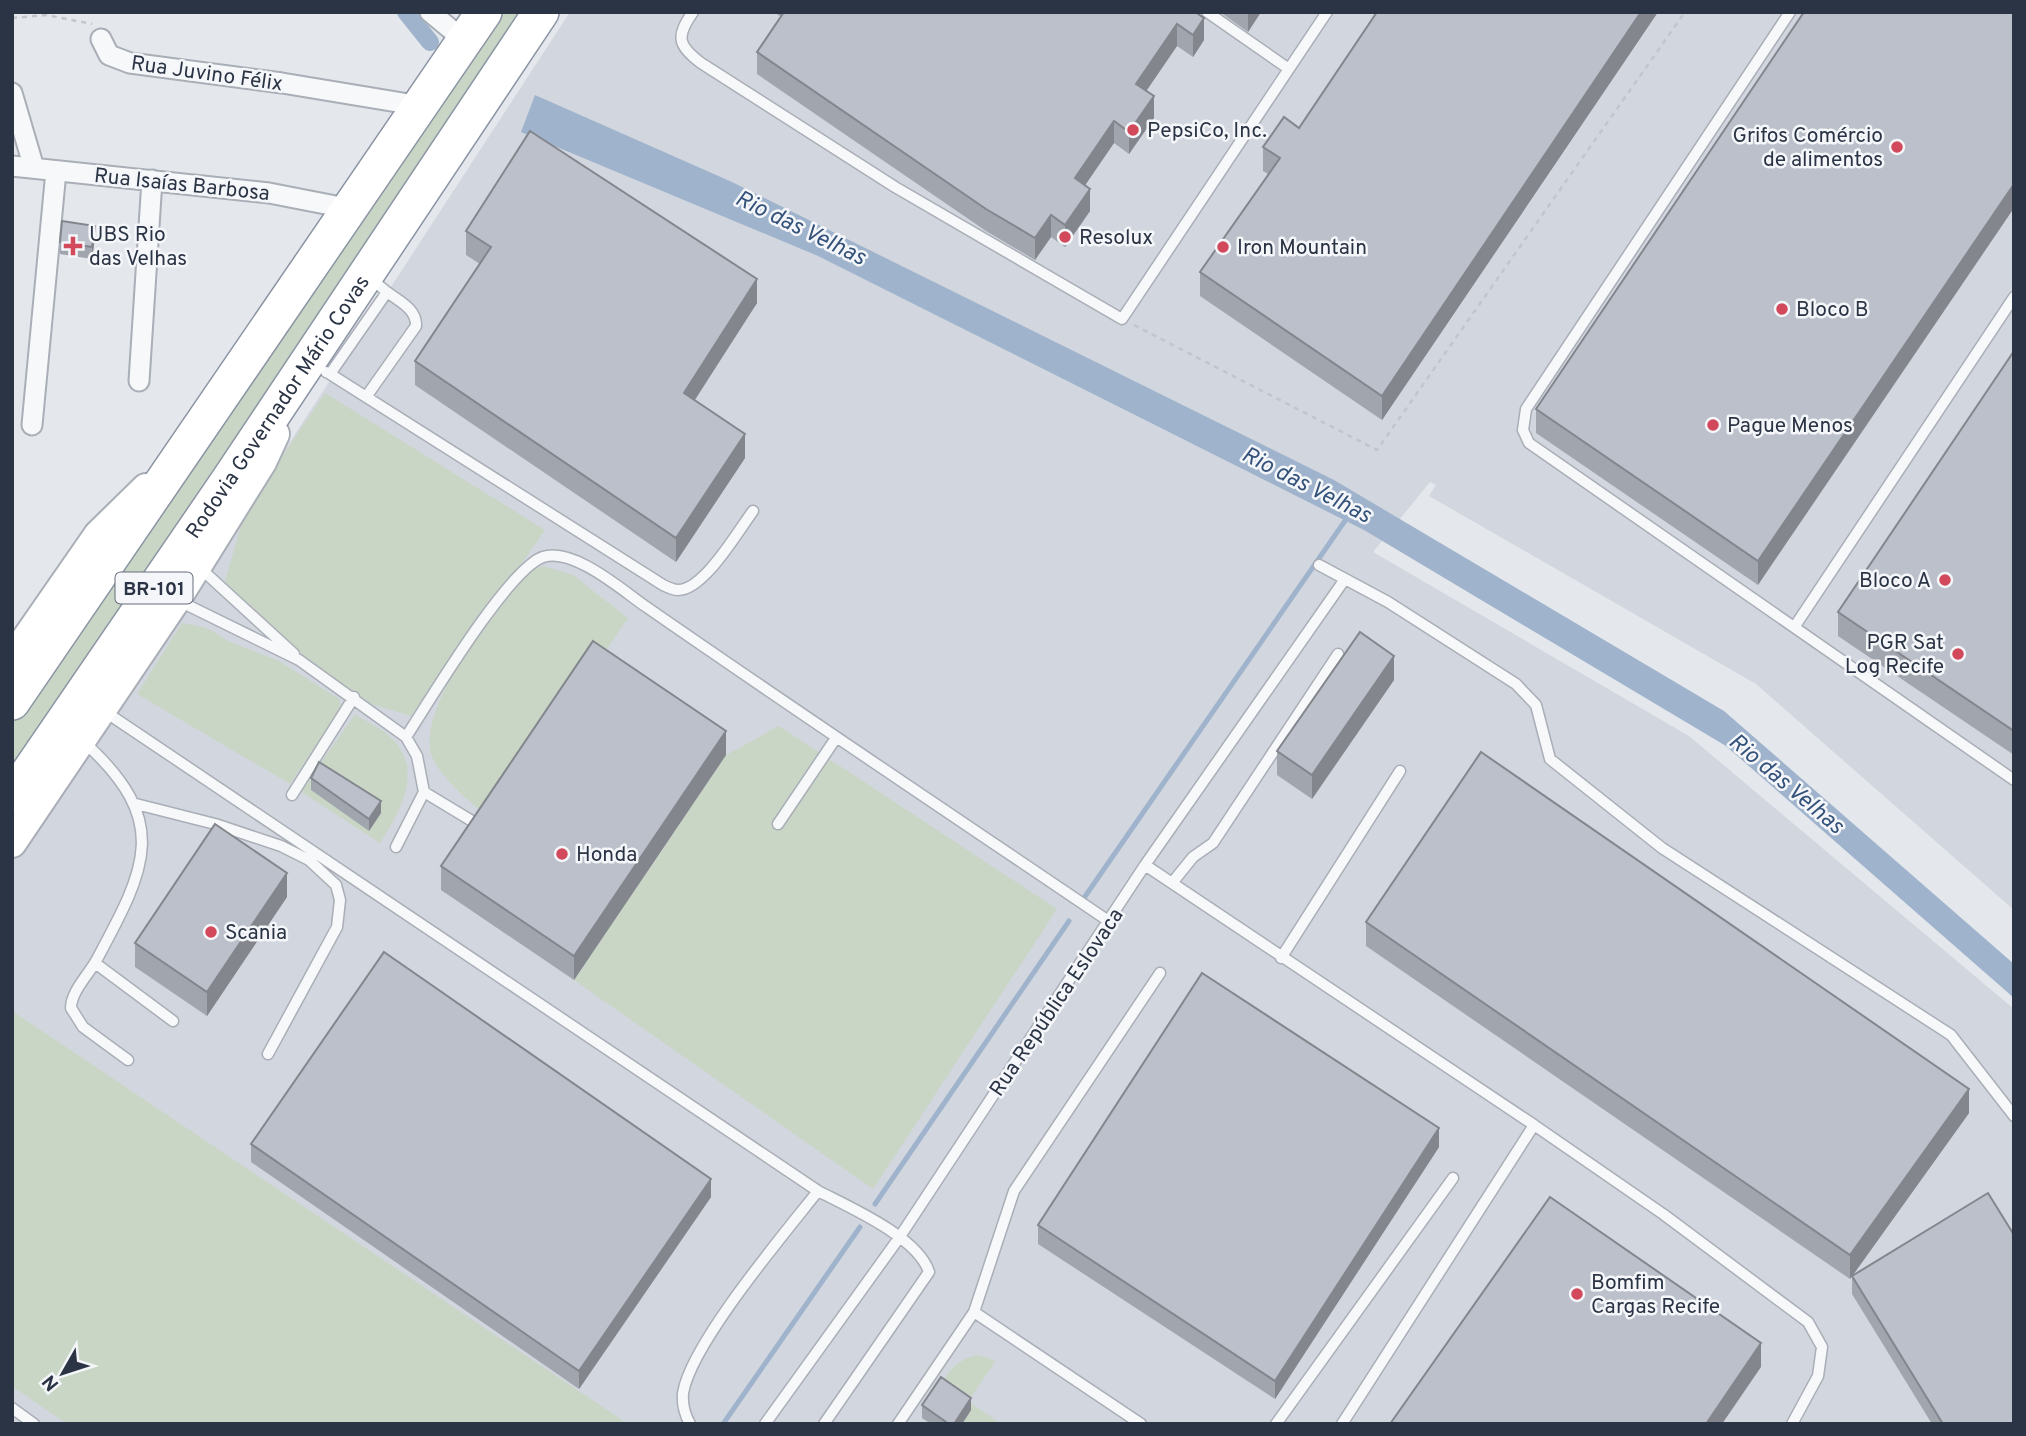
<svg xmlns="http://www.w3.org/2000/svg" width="2026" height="1436" viewBox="0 0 2026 1436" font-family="Overpass,sans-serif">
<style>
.built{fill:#d2d6de}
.green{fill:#c9d6c5}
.water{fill:#9fb4cc}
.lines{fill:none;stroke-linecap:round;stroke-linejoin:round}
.stream{stroke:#9fb4cc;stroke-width:5}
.canal{stroke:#9fb4cc;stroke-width:18}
.lane-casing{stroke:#a9aeb7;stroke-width:13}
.street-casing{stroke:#a9aeb7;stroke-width:23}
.secondary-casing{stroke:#a9aeb7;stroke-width:32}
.highway-casing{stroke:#8b94a3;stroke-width:38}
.path{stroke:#c2c5cb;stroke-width:2.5;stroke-dasharray:5 5;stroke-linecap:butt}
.lane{stroke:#f7f8fa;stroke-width:10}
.street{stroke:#f7f8fa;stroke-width:19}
.secondary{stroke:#fff;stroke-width:28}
.highway{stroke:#fff;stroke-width:35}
.wall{fill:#a1a5ae}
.shaded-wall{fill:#83868d}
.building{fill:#bbc0ca;stroke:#83868d;stroke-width:2}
.poi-dot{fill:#d1495b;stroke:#f4f6f9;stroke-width:2.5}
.labels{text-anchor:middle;stroke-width:5;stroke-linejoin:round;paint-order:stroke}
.shield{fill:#f4f6f9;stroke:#676e7b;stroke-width:2}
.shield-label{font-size:19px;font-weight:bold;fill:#2b3445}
.street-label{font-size:21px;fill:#2b3445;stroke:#f4f6f9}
.poi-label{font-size:21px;fill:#2b3445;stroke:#f4f6f9;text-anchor:start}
.water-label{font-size:23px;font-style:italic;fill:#34527a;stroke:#f4f6f9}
</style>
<rect width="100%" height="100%" fill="#e4e7ec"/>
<path class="built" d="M570 12H2014V910L1756 684 1429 496 1436 485 1430 482 1373 552 1689 736 2014 1009V1424H12V858L171 616 245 511Z"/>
<path class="green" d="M501 12H529L12 773V719L78 620Z
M325 393 545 530 513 576 543 566 573 575 628 618 489 819C471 801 444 782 433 759 414 718 481 629 503 593L418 718 364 702 299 652 224 585 245 511Z
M182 623 207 628 230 642 279 661 339 699 341 708 290 784 137 694Z
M355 715C366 721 379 727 388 735 426 767 401 811 380 843L300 791Z
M779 726 1057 909 873 1189 574 980 726 755Z
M12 1011 628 1424H67L12 1386Z
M979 1355 996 1361 968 1401 1001 1424H962L971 1410 939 1387C950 1370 958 1358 979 1355Z"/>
<path class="water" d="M535 95 732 182 1334 480 1724 711 2014 964V998L1726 746 1364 530 818 256 521 132Z"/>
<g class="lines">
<path class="stream" d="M1084 898 1349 515
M875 1204 1069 921
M723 1424 860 1227"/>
<path class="canal" d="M406 12 430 42"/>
<g class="lane-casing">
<path id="lane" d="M693 12C676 36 677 45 701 63L895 187 1122 319 1327 12
M1207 12 1289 69
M1790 12 1526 409 1523 430 1529 443 2014 780
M326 372 330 374 387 292 370 278
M330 374 663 585C667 587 674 590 678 590 704 590 738 531 753 511
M366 397 416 326C417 309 399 301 387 292
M1319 565 1388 602 1516 684 1536 705 1550 759 1662 848 1951 1035 2014 1116
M199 567 294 654
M179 601 299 660 406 737C430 700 508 569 543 557 573 547 622 590 645 606 799 713 955 817 1110 922
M1795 626 2014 297
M104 711 818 1191
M406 737 417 756 424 792 472 821
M84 742C172 822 146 868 96 961 88 975 71 992 71 1008L83 1027 128 1060
M292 795 354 697
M136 804 215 824 281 846 309 860 336 885 340 900 337 927 268 1054
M778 824 836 738
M396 847 424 792
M1145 865 1534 1125 1342 1424
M1172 883 1193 857 1213 843 1338 654
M1281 958 1400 771
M95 963 173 1021
M1534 1125 1663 1214 1808 1322 1822 1347 1818 1376 1792 1424
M974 1312 1141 1424
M12 1408 34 1424
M690 1424C685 1415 682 1404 683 1393 691 1344 784 1234 818 1191 849 1207 918 1237 929 1272L824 1424
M765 1424 899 1238 1145 865 1345 579
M898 1424 974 1312 1014 1191 1160 973
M1276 1424 1453 1178"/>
</g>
<g class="street-casing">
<path id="street" d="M430 12 465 41
M101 39 109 55 130 63 282 83 421 106
M12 93 34 168
M12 166 269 193 351 209
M139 381 152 180
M32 425 56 171"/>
</g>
<g class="secondary-casing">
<path id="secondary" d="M12 659 98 535 146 488
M12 843 176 600 262 462 275 434"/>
</g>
<g class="highway-casing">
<g id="highway">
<path d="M12 702 484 12"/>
<path id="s1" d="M12 797 229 480 541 12"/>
</g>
</g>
<path class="path" d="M12 18 46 15 92 24
M1134 325 1377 450 1685 12"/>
<use href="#lane" class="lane"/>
<use href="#street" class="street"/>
<use href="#secondary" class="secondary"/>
<use href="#highway" class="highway"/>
</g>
<path class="wall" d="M774 12H1195L1204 40 1193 57 1177 46 1146 91 1154 118 1129 154 1114 143 1085 185 1090 211 1065 247 1051 237 1035 260 986 231 757 74V52L781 17Z
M1220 12H1261L1248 32Z
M1658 12 1382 420 1200 296V272L1268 174 1263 171V147L1299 128Z
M1804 12 1758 585 1536 433V409Z
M466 231 757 303 694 400 745 458 676 562 415 385V361L480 264 466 255Z
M95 238 92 259 60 254V242Z
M2014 351V755L1838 636V612Z
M1394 680 1312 799 1277 775V751Z
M726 755 574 980 441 890V866Z
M311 778 381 813 369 831 311 790Z
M287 897 207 1016 135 967V943Z
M1366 922 1969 1113 1853 1275 2014 1424H1932L1852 1294V1276L1850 1279 1366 946Z
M251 1144 711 1197 579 1389 251 1162Z
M1439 1147 1275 1399 1038 1244V1225Z
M922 1405 971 1410 962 1424H931L922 1418Z"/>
<path class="shaded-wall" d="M1248 12H1261L1248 32Z
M1641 12H1658L1382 420V396Z
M1204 18V40L1193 57V35Z
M1177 24V46L1136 106V84Z
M1154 96V118L1129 154V132Z
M1114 121V143L1075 200V178Z
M2014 184V208L1758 585V561Z
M1090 189V211L1065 247V225Z
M1051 215V237L1035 260V238Z
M95 226V238L92 259V247Z
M757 279V303L684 417V393Z
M745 434V458L676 562V538Z
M1394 656V680L1312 799V775Z
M726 731V755L574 980V956Z
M381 801V813L369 831V819Z
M287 873V897L207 1016V992Z
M1969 1089V1113L1850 1279V1255Z
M1439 1128V1147L1275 1399V1381Z
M711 1179V1197L579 1389V1371Z
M1761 1343V1367L1722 1424H1706Z
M971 1398V1410L962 1424H954Z"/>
<path class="building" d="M784 12H1195L1204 18 1193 35 1177 24 1136 84 1154 96 1129 132 1114 121 1075 178 1090 189 1065 225 1051 215 1035 238 986 209 757 52Z
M1377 12H1641L1382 396 1200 272 1280 158 1263 147 1284 117 1299 128Z
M1804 12H2014V184L1758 561 1536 409Z
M530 131 757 279 684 393 745 434 676 538 415 361 491 247 466 231Z
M62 221 95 226 92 247 60 242Z
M2014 351V731L1838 612Z
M1360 632 1394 656 1312 775 1277 751Z
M593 641 726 731 574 956 441 866Z
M1481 752 1969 1089 1850 1255 1366 922Z
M319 762 381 801 369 819 311 778Z
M215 824 287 873 207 992 135 943Z
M384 952 711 1179 579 1371 251 1144Z
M1202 973 1439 1128 1275 1381 1038 1225Z
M1988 1193 2014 1235V1424H1943L1852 1276Z
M1550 1197 1761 1343 1706 1424H1390Z
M941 1377 971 1398 954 1424H949L922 1405Z"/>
<g class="poi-dot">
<circle cx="1133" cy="130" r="7"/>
<circle cx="1897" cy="147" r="7"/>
<circle cx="1065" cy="237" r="7"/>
<path d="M69.5 235.5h7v7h7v7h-7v7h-7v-7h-7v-7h7z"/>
<circle cx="1223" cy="247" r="7"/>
<circle cx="1782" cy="309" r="7"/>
<circle cx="1713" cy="425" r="7"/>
<circle cx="1945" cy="580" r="7"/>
<circle cx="1958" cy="654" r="7"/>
<circle cx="562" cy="854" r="7"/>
<circle cx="211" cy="932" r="7"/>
<circle cx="1577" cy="1294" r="7"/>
</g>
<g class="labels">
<rect class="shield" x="115.5" y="572.5" width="77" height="31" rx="5"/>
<g class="shield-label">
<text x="154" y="595">BR-101</text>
</g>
<g class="street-label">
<text transform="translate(207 73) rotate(8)" y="7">Rua Juvino Félix</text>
<text transform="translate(182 184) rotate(6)" y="7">Rua Isaías Barbosa</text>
<text dy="7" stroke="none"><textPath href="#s1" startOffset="472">Rodovia Governador Mário Covas</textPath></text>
<text transform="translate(1056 1002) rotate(-56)" y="7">Rua República Eslovaca</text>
</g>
<g class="poi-label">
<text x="1147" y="137">PepsiCo, Inc.</text>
<text x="1883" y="142" text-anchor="end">Grifos Comércio<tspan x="1883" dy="24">de alimentos</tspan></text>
<text x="89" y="241">UBS Rio<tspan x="89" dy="24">das Velhas</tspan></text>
<text x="1079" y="244">Resolux</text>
<text x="1237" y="254">Iron Mountain</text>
<text x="1796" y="316">Bloco B</text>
<text x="1727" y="432">Pague Menos</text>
<text x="1931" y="587" text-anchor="end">Bloco A</text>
<text x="1944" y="649" text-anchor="end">PGR Sat<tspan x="1944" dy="24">Log Recife</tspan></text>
<text x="576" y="861">Honda</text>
<text x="225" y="939">Scania</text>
<text x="1591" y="1289">Bomfim<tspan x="1591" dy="24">Cargas Recife</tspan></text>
</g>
<g class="water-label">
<text transform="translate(801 227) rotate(26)" y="8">Rio das Velhas</text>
<text transform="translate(1307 484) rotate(27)" y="8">Rio das Velhas</text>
<text transform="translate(1787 783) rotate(40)" y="8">Rio das Velhas</text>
</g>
</g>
<rect width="2026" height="1436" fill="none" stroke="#2b3445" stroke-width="28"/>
<g transform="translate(63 1373) rotate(231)" stroke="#f4f6f9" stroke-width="5" paint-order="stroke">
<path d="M0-5L12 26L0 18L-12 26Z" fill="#2b3445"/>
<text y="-10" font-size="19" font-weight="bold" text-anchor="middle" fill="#2b3445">N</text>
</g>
</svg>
